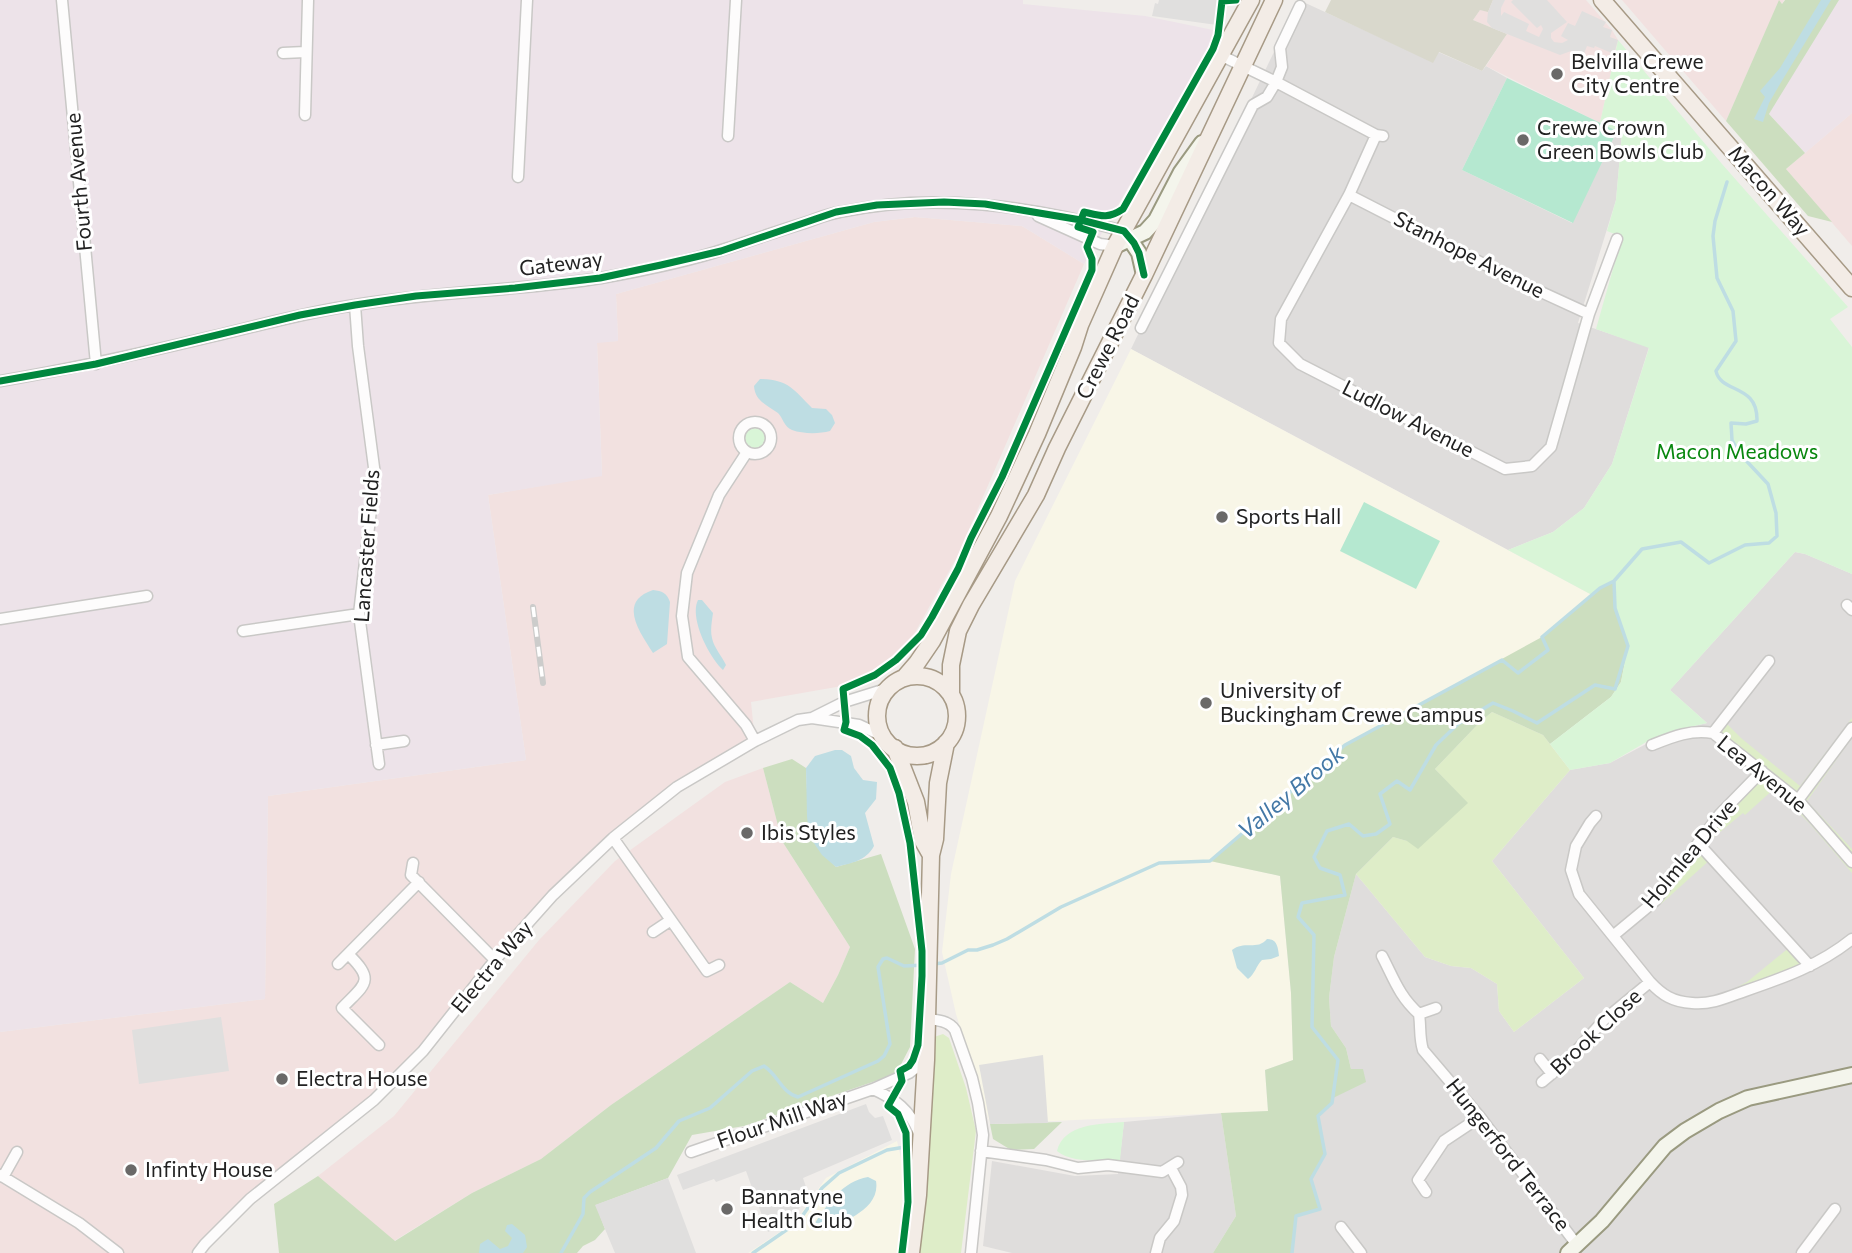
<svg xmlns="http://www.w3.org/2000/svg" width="1852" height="1253" viewBox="0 0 1852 1253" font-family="Commissioner,sans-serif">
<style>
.residential{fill:#dfdddc}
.commercial{fill:#f2e1e0}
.industrial{fill:#ede3e9}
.education{fill:#f8f6e7}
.construction{fill:#d9d8cc}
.grass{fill:#deedc8}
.forest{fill:#ccdebf}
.park{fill:#d9f5d7}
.pitch{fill:#b5e8d0}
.parking{fill:#e0dfde}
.water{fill:#bedde3}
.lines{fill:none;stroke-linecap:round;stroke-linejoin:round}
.stream{stroke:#bedde3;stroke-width:3.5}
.street-casing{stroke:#c9c8c6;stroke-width:13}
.secondary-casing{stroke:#9a9a80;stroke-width:18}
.primary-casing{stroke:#a79a86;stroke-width:19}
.street{stroke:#fdfcfc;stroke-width:10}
.secondary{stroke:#f4f5ec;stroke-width:14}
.primary{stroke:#f3ece6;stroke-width:16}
.rail-casing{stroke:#cccccb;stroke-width:6}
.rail{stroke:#fff;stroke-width:3.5;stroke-dasharray:10;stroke-linecap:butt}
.cycleway-casing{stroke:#fff;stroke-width:11}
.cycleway{stroke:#00873e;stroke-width:7}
.poi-dot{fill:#6a6968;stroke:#fff;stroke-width:2.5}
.labels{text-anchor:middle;stroke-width:6;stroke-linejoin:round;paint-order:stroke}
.poi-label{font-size:21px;fill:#222;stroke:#fff;text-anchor:start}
.street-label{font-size:21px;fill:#222;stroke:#fff}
.park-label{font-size:21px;fill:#08870e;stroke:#fff}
.water-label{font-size:23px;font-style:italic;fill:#4378a6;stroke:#fff}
</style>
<rect width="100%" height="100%" fill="#f0edea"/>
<path class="residential" d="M1299 0 1433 62 1438 52 1482 71 1486 66 1507 78 1462 170 1572 223 1617 131 1622 132 1616 200 1578 323 1649 347 1612 464 1584 508 1553 532 1508 550 1131 349Z
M1795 552 1805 554 1852 574V1253H1292L1296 1216 1320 1209 1311 1179 1324 1154 1318 1116 1332 1103 1333 1098 1351 1069 1346 1048 1331 1026 1329 998 1334 957 1356 874 1425 957 1451 966 1471 968 1497 984 1499 1011 1514 1032 1584 978 1492 861 1570 770 1610 763 1669 732 1707 723 1670 690Z
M1221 1113 1236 1216 1213 1253H1012L983 1246 992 1161 1075 1176 1118 1174 1124 1122Z"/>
<path class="commercial" d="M1493 0H1586L1612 30 1618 40 1600 123 1486 66 1507 34 1473 20 1480 10 1488 11Z
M1622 0H1784L1782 4 1779 1 1726 121Z
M1852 113V246L1786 169Z
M915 217 1022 226 1084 264 957 557 908 645 884 666 857 681 842 686 751 702 755 741 677 787 553 895 423 1051 374 1100 250 1199 198 1253H0V1032L265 999 268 796 526 760 488 495 602 475 597 342 618 341 616 294 874 222Z
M763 768 782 841 850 947 838 975 823 1003 790 982 611 1105 541 1159 472 1193 394 1241 318 1176 394 1116 539 940 615 861 725 782Z"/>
<path class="industrial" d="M0 0H1023V4L1145 16 1218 31 1084 264 1022 226 915 217 874 222 616 294 618 341 597 343 602 476 488 495 526 760 268 796 265 999 0 1032Z
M1835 0H1852V113L1805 153 1769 114Z"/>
<path class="education" d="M1131 349 1592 595 1542 637 1502 660 1211 861 1280 876 1291 993 1293 1060 1265 1070 1268 1111 990 1124 956 1014 942 952 951 874 1015 581Z
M897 1141 905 1175 897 1253H748L795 1222 826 1178Z"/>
<path class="construction" d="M1331 0H1493L1488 12 1480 10 1473 20 1507 34 1482 71 1439 52 1433 63 1325 12Z"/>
<path class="grass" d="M1492 712 1543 735 1570 770 1492 861 1584 978 1514 1032 1499 1011 1497 984 1471 968 1451 966 1425 957 1356 874 1393 837 1407 841 1467 803 1435 769 1480 722Z
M1852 718V738L1807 801 1852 849V873L1809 823 1775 788 1745 815 1743 813 1702 847 1712 858 1661 904 1655 901 1698 843 1762 771 1713 733 1723 720 1741 738 1800 786Z
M1791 946 1810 966 1721 995 1747 982Z
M943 1034 949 1038 966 1088 976 1131 961 1253H917L934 1037Z"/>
<path class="forest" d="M1779 0 1782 4 1785 0H1839L1769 114 1805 153 1786 169 1832 222 1808 216 1726 121Z
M1614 581 1615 608 1628 646 1621 682 1611 697 1550 744 1543 735 1492 712 1480 722 1435 769 1468 803 1418 849 1407 841 1393 837 1356 874 1334 957 1329 998 1331 1026 1346 1048 1351 1069H1363L1366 1082 1333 1098 1332 1103 1318 1116 1325 1154 1311 1179 1320 1209 1296 1217 1292 1253H1213L1236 1216 1221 1113 1268 1111 1265 1070 1293 1060 1291 993 1280 876 1210 861 1345 745 1542 637 1600 588Z
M792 759 806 768 809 836 836 867 881 854 915 949 910 1047 896 1074 744 1126 692 1135 668 1178 596 1205 605 1229 595 1240 583 1246 577 1253H279L274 1204 318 1176 395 1241 472 1193 541 1159 611 1105 790 982 823 1003 838 975 850 947 782 841 763 768Z
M1062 1122 1034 1149 1011 1150 993 1139 990 1124Z"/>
<path class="park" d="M1618 40 1722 164 1848 307 1830 319 1852 347V574L1805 554 1795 552 1670 690 1707 723 1669 732 1648 741 1610 763 1570 770 1550 744 1611 697 1621 682 1628 646 1616 612 1614 582 1600 588 1592 595 1508 550 1553 532 1584 508 1612 464 1649 348 1596 329 1622 237 1607 231 1616 200 1622 133 1600 123Z
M739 438a16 16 0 1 1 32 0a16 16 0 1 1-32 0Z
M1124 1122 1120 1160C1102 1161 1071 1163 1057 1151 1064 1123 1101 1124 1124 1122Z"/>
<path class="pitch" d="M1507 78 1617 131 1573 223 1462 170Z
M1364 502 1440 541 1416 589 1340 551Z"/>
<path class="parking" d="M1159 0H1220L1217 25 1152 16 1155 3 1158 4Z
M1493 0H1505L1501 8V16L1504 12 1529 24 1526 31 1539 37 1543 29 1541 25 1537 28 1511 2 1513 0H1547L1567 22 1551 33V38L1554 42 1562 43 1568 40 1561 36 1568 23 1575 26 1582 11 1606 22 1603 27 1612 30 1610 37 1618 40 1614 54 1595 46 1594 48 1587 46 1583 56 1571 51 1560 55 1492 28 1487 22 1488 12Z
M221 1017 229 1071 139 1084 132 1030Z
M1043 1055 1048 1123 990 1124 979 1065Z
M866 1104 869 1112 875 1118 883 1116 892 1140 803 1178 809 1196 787 1223 768 1232 746 1171 716 1182 714 1179 683 1190 677 1175Z
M668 1178 696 1253H615L595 1205Z"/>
<path class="water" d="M1821 0H1831L1780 84 1769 103 1763 122 1754 119 1765 97 1760 91 1780 68Z
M760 379C789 380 793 389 812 408L826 409 832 415 835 423 830 431C819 434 803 434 792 430 784 427 783 418 778 413 767 405 755 401 754 386Z
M653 590C662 591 667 593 670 602L667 644 653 653C640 632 617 602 653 590Z
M698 600H702L713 613C712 621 710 630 712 638 714 648 722 656 726 665L723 670C709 657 689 618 698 600Z
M835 750H842L851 756 854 768 863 780 877 782 876 799 865 813 874 846C866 861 851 863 836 867L822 855 809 836 807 816 806 768 815 756Z
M1267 939C1277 939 1278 947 1279 956L1271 959 1262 960C1256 966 1255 974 1248 979L1237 968 1232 950C1245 940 1257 951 1267 939Z
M868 1177 876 1181C881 1210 840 1225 818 1229L815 1223C829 1202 842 1182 868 1177Z
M512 1224 525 1235 527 1247 523 1253H479L480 1244 488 1239 500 1249 508 1246 512 1238 505 1231 507 1225Z"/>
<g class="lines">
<path class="stream" d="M933 964 942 963 968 950H977L993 945 1007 939 1061 907 1159 863 1210 861 1345 745 1502 660 1518 673 1548 650 1542 637 1600 588 1614 581 1642 549 1681 542 1709 563 1745 545 1769 543 1777 536 1776 513 1768 484 1739 453 1732 440 1731 423 1746 424 1757 421C1758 383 1721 394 1716 371L1736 341 1733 311 1717 278 1713 236 1715 221 1727 182
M561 1253 583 1214 584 1198 590 1192 656 1148 679 1121 710 1108 752 1071 764 1066C778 1075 781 1092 798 1097L878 1061 884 1056 890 1044 878 967 883 959 887 958 904 966 925 965
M753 1253 798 1222 822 1188 839 1173 887 1150 905 1147
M1292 1253 1296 1216 1320 1209 1311 1179 1325 1154 1318 1116 1332 1103 1338 1060 1312 1027 1314 935 1298 917 1302 903 1345 895 1340 875 1320 868 1314 857 1327 831 1349 824 1363 836 1376 834 1390 824 1380 794 1397 781 1410 790 1436 745 1458 724 1493 703 1513 711 1537 723 1595 685 1615 689 1628 646 1615 608 1614 581"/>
<g class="street-casing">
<path id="street" d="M62 0 96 364
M283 53 305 52
M1220 55 1276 82 1376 135 1383 136
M305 115 308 0
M1376 135 1349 195 1281 319 1279 343 1300 364 1505 469 1532 466 1551 447 1589 314 1617 239
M728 136 736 0
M518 177 527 0
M1349 195 1515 280 1589 314
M1038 216 1100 244 1115 246
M355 305 358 346 375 475 359 614 379 764
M1141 328 1253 105 1267 97 1276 82 1282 67 1280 48 1300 6
M0 381C72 369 143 353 214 336 261 325 307 312 355 305 436 291 519 291 601 278 640 271 687 262 725 249 750 241 775 232 801 224 814 220 826 214 840 212 936 192 1030 206 1124 231
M739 438a16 16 0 1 1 32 0a16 16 0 1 1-32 0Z
M747 452 719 495 687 573 682 616 688 657 746 725 755 741
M1847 605 1852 610
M0 619 147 596
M243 631 359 614
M812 718 859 725 883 736
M1713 733 1769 661
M376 745 404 741
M1652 745C1672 737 1691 729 1713 733L1798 800 1852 862
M1798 800 1852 728
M1596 816 1590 823 1576 846 1571 870 1579 894 1650 982C1662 995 1673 1002 1692 1003 1711 1005 1728 997 1745 991 1783 978 1820 965 1852 939
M613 838 707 971 719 965
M1698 843 1810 966
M413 863 411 875 495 960
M653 932 671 920
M1614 935 1655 901 1720 814 1762 771
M348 954C376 981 365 984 342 1008L379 1045
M1382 956C1394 979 1399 996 1419 1014 1421 1027 1419 1037 1423 1050L1480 1117 1577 1245
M338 964 419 882
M1419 1014 1436 1008
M927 1019C938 1020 949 1021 955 1030L972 1078 978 1103 983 1135 971 1253
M1540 1059 1552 1074
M1542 1082 1566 1062 1604 1020 1650 982
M873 1089C895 1099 910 1110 919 1133
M981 1151 1046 1160 1078 1168 1108 1165 1162 1172 1178 1162
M691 1152 873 1089 909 1073 926 1060
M0 1175 79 1223 118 1253
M3 1177 17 1152
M1426 1192 1418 1180 1444 1141 1480 1117
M1341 1227 1361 1253
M198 1253 205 1244 250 1199 374 1100 423 1051 495 960 553 895 613 838 677 787 755 741 798 720 812 718 844 702 889 688
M1156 1253 1160 1238 1174 1221 1182 1195 1181 1187 1171 1168
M1802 1253 1835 1209"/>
</g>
<g class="secondary-casing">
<path id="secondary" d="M1125 232 1139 253 1144 275
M1115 246 1145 232 1156 220 1181 172 1202 143
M1568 1253 1602 1221 1665 1146 1685 1131 1719 1111 1748 1098 1852 1075"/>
</g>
<g class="primary-casing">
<path id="primary" d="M1602 0 1852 288
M877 716a40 40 0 1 1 80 0a40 40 0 1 1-80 0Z
M904 678 917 663 932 641 999 516 1037 434 1073 347 1080 325 1115 246 1251 0
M951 694V665L958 631 971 605 1036 495 1057 448 1144 275 1274 0
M895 748 916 802 923 841 931 855
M911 1253 918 1195 926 1060 931 855 935 839 938 783 946 743"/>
</g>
<use href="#street" class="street"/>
<use href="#secondary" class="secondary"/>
<use href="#primary" class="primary"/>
<g class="rail-casing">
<path id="rail" d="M533 607 543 683"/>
</g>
<use href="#rail" class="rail"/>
<g class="cycleway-casing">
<path id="cycleway" d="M0 381 96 364 300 315 355 305 416 296 515 288 600 278 661 265 721 251 836 212 877 205 944 202 985 204 1081 220 1124 231 1134 243 1139 253 1144 275
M902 1253 908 1202 906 1133 898 1114 888 1106 902 1081 900 1071 909 1066 913 1060 918 1045 922 976V951L910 843 899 793 890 768 872 745 860 736 844 730 846 722 843 689 875 675 896 660 921 635 932 617 958 569 971 538 1002 477 1092 270V259L1087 247 1093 232 1078 227 1084 212C1101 216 1108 219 1123 209L1213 49 1218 35 1222 1 1236 0"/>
</g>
<use href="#cycleway" class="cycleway"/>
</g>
<g class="poi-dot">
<circle cx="1557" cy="74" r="7"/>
<circle cx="1523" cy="140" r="7"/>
<circle cx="1222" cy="517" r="7"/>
<circle cx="1206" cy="703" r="7"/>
<circle cx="747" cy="833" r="7"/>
<circle cx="282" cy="1079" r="7"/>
<circle cx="131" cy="1170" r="7"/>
<circle cx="727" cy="1209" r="7"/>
</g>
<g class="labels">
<g class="poi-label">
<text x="1571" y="69">Belvilla Crewe<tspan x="1571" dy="24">City Centre</tspan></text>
<text x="1537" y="135">Crewe Crown<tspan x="1537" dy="24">Green Bowls Club</tspan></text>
<text x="1236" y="524">Sports Hall</text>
<text x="1220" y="698">University of<tspan x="1220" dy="24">Buckingham Crewe Campus</tspan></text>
<text x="761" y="840">Ibis Styles</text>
<text x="296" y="1086">Electra House</text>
<text x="145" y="1177">Infinty House</text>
<text x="741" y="1204">Bannatyne<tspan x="741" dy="24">Health Club</tspan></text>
</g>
<g class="street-label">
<text transform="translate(79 182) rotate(-95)" y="7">Fourth Avenue</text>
<text transform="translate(1769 191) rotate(49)" y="7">Macon Way</text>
<text transform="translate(1469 255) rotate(27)" y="7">Stanhope Avenue</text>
<text transform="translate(561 264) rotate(-7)" y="7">Gateway</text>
<text transform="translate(1108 347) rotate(-63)" y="7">Crewe Road</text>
<text transform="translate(1408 419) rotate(27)" y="7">Ludlow Avenue</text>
<text transform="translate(367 546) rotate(-86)" y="7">Lancaster Fields</text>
<text transform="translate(1762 774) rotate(39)" y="7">Lea Avenue</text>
<text transform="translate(1689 854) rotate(-50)" y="7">Holmlea Drive</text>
<text transform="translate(492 967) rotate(-50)" y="7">Electra Way</text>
<text transform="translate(1596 1032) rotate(-43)" y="7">Brook Close</text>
<text transform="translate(782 1120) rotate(-19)" y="7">Flour Mill Way</text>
<text transform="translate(1508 1155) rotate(52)" y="7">Hungerford Terrace</text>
</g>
<g class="park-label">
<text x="1737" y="459">Macon Meadows</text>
</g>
<g class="water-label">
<text transform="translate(1291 792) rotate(-40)" y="8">Valley Brook</text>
</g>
</g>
</svg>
